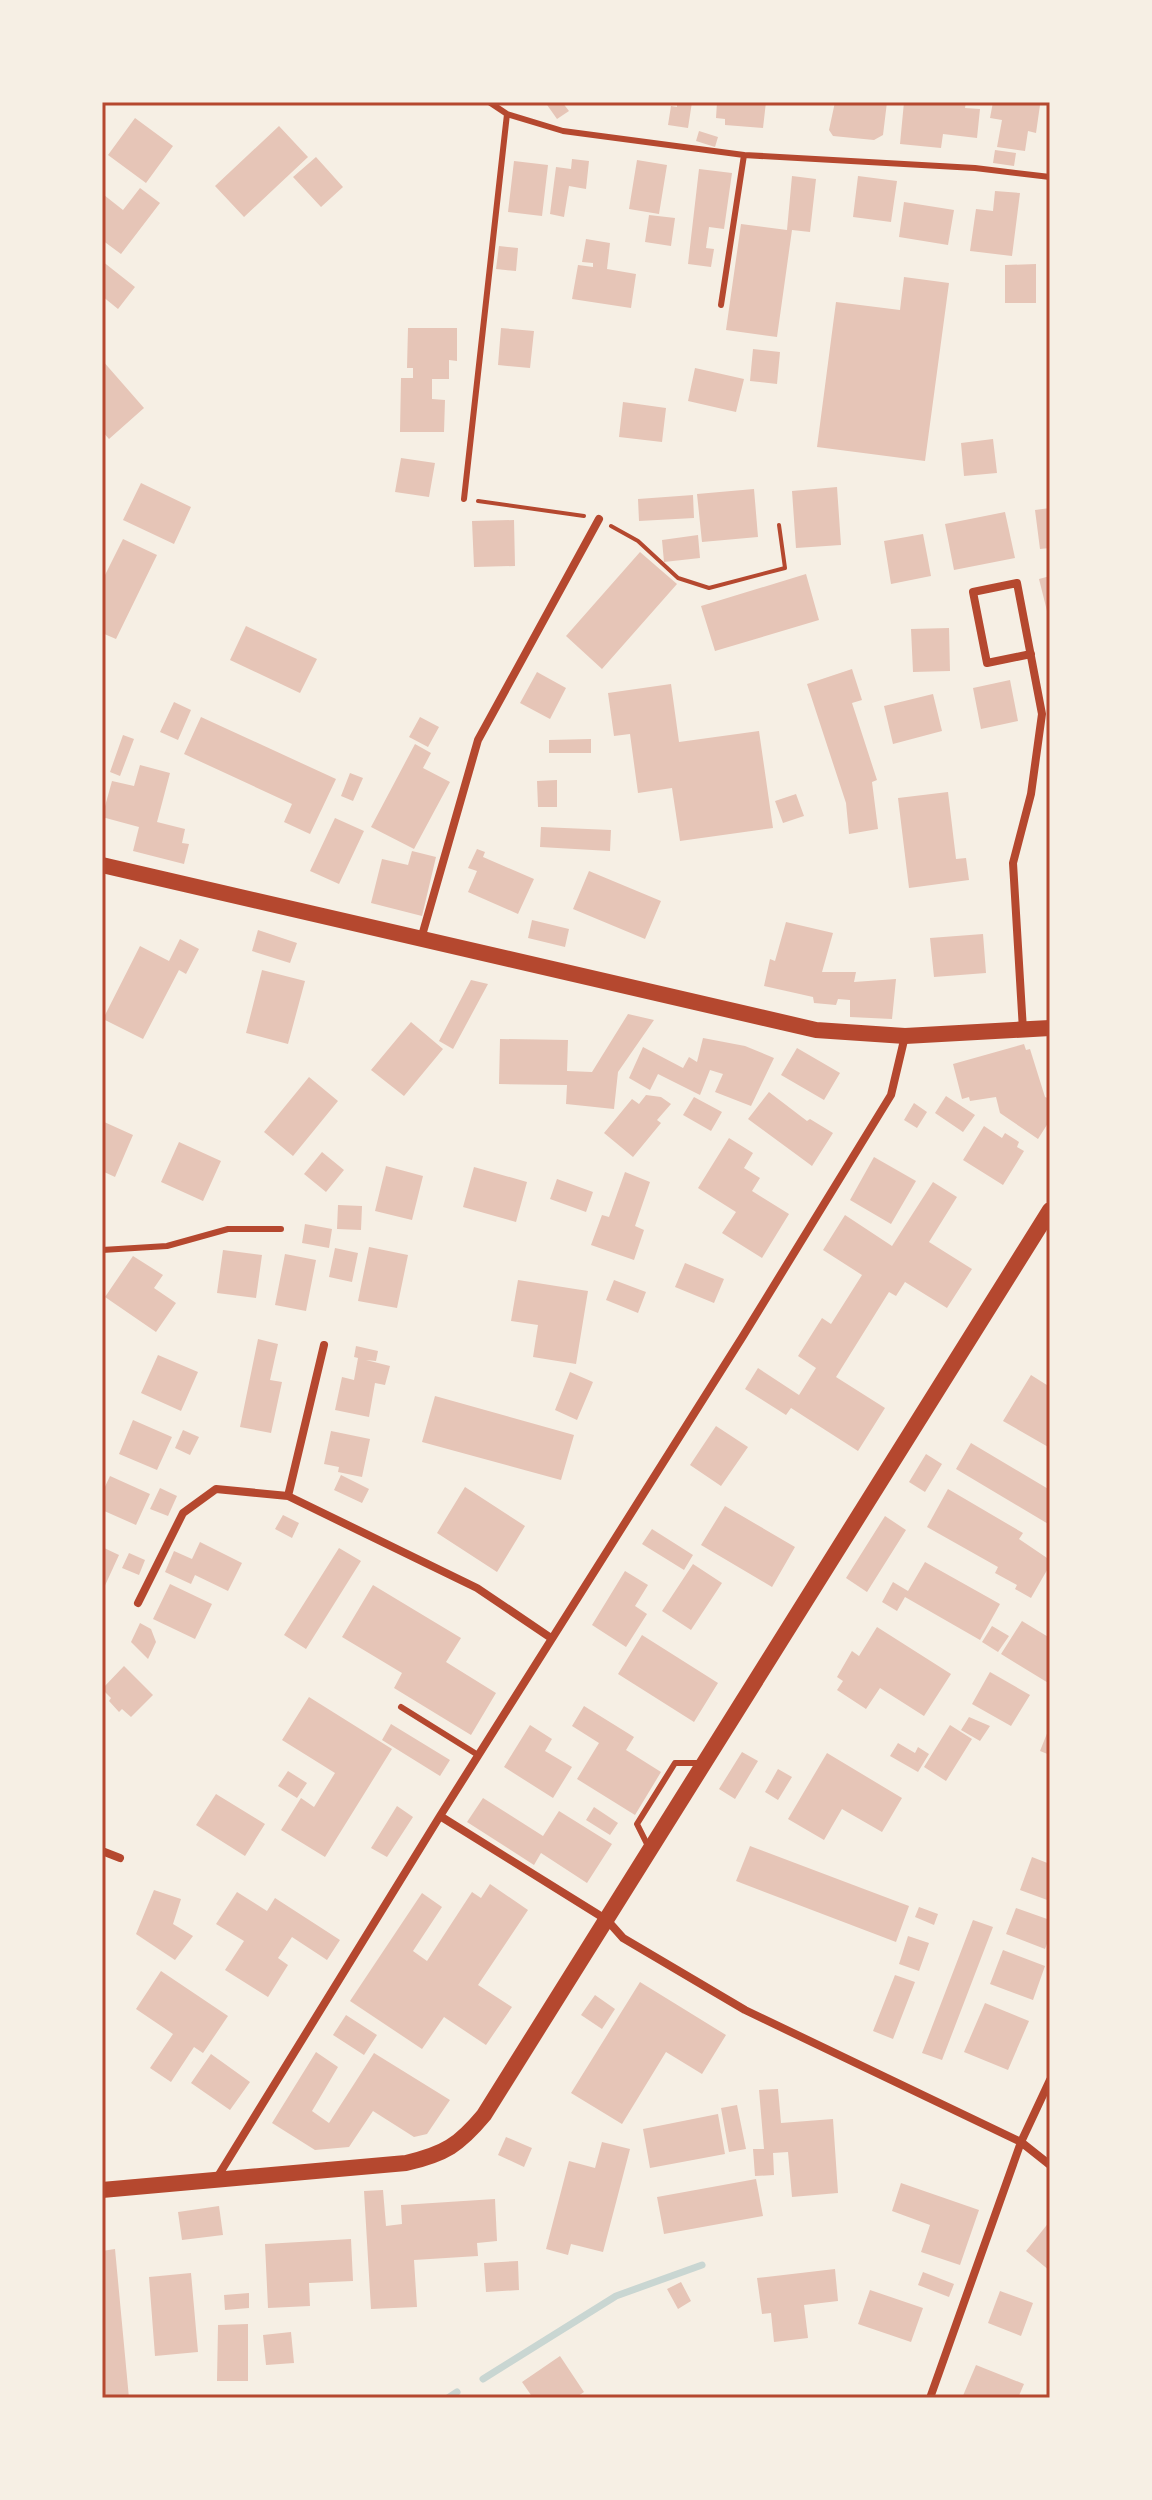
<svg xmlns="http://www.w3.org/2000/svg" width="1152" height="2500" viewBox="0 0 1152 2500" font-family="'Work Sans',sans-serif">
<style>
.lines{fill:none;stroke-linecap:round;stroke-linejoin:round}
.stream{stroke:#c9d6d2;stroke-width:7}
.building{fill:#e6c5b7}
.path{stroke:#b5482f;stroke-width:4}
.service{stroke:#b5482f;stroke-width:6}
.minor{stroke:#b5482f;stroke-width:8}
.secondary{stroke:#b5482f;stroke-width:16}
.neatline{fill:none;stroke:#b5482f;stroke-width:3}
</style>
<rect width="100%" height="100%" fill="#f6efe4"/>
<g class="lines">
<path class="stream" d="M483 2379 616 2296 702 2265
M448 2398 457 2392"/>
</g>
<path class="building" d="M545 102H562L569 111 557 119Z
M677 102H692L688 128 668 125 671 106 677 107Z
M717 102H766L763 128 725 125V119L716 118Z
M835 102H887L883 135 874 140 833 136 829 130Z
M904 102H966L965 108 980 109 977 138 943 134 941 148 900 144Z
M993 102 1040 105 1036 133 1028 131 1025 151 997 147 1002 120 990 118Z
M135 118 173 146 146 183 108 155Z
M279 126 308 157 244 217 215 186Z
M699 131 718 137 715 147 696 141Z
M995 150 1016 153 1014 166 993 163Z
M316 157 343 187 321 207 293 177Z
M572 159 589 161 586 189 569 186 564 217 550 214 556 167 571 169Z
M637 160 667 165 659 214 629 209Z
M514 161 548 165 542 216 508 212Z
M699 169 732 173 724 229 709 227 706 248 714 249 711 267 688 264Z
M792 176 816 179 810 232 792 230 777 337 726 330 741 224 787 230Z
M858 176 897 181 891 222 853 217Z
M140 188 160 203 121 254 102 240V198L104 195 123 210Z
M995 191 1020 193 1012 256 970 251 976 209 993 211Z
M904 202 954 210 948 245 899 237Z
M649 215 675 218 671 246 645 242Z
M586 239 610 243 607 269 636 274 631 308 572 299 578 265 593 267V263L582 262Z
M499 246 518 248 516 271 496 269Z
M102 261 135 287 118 309 102 296Z
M1036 264V303H1005V265Z
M904 277 949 283 925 461 817 447 836 302 900 310Z
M408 328H457V361L449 360V379H432V399L445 400 444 432H400L401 378H413V368H407Z
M501 328 534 331 530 368 498 365Z
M753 349 780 352 777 384 750 381Z
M102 360 144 408 109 439 102 431Z
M695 368 744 379 736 412 688 401Z
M623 402 666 408 662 442 619 437Z
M993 439 997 473 964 476 961 443Z
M401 458 435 463 429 497 395 492Z
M141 483 191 507 174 544 123 520Z
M837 487 841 545 796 548 792 491Z
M754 489 758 537 702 542 697 494Z
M693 495 694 518 639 521 638 499Z
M1050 508V548L1040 549 1035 510Z
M1005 512 1015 558 954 570 945 524Z
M514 520 515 566 474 567 472 521Z
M923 534 931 576 891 584 884 541Z
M698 535 700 558 664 562 662 540Z
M123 539 157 555 116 639 102 633V581Z
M640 552 677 584 602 669 566 636Z
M806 574 819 620 715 651 701 606Z
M1050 576V618L1049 619 1039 579Z
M246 626 317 659 300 693 230 660Z
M949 628 950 671 913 672 911 629Z
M852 669 862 700 852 703 877 780 872 782 878 829 849 834 846 803 807 684Z
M537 672 566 688 550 719 520 703Z
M1010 680 1018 721 981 729 973 688Z
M671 684 679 742 759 731 773 828 680 841 672 788 638 793 630 734 614 736 608 693Z
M933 694 942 731 893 744 884 706Z
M174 702 191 710 178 740 160 732Z
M201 717 336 779 310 834 284 822 292 804 184 754Z
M420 717 439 727 428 747 409 737Z
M123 735 134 739 120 776 110 772Z
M591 739V753H549V740Z
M415 744 431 753 423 768 450 782 414 849 371 827Z
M140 765 170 773 157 822 185 829 182 843 189 844 184 864 133 851 139 827 102 817 112 781 134 786Z
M350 773 363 778 353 801 341 796Z
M557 780V807H538L537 781Z
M948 792 956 859 966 858 969 880 909 888 898 798Z
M796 794 804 816 783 823 775 801Z
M335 818 364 831 339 884 310 871Z
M541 827 611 830 610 851 540 847Z
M477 849 485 852 483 857 534 879 518 914 468 892 477 871 468 868Z
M412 851 436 857 422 916 371 903 382 859 408 865Z
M589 871 661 901 645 939 573 909Z
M532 920 569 929 565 947 528 938Z
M786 922 833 933 822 972H856L854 982 896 979 892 1019 850 1017V1000L838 999 836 1005 814 1003 813 997 764 986 770 959 775 961Z
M258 930 297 943 290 963 252 951Z
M983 934 986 973 934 977 930 938Z
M180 939 199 949 186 974 179 970 143 1039 103 1019 140 946 169 961Z
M262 970 305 981 288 1044 246 1033Z
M471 980 488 984 453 1049 439 1041Z
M628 1014 654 1020 618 1072 614 1109 566 1104 567 1085 499 1084 500 1039 568 1040 567 1071 592 1072Z
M411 1022 443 1049 404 1096 371 1070Z
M703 1038 745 1046 774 1058 751 1106 715 1092 723 1074 710 1070 700 1095 658 1074 650 1090 629 1078 643 1047 683 1068 689 1057 697 1062Z
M1024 1044 1026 1050 1030 1049 1045 1097 1050 1099V1120L1038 1139 1000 1113 996 1097 970 1101 969 1097 962 1099 953 1064Z
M797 1048 840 1073 824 1100 781 1075Z
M309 1077 338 1101 293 1156 264 1132Z
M769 1092 807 1121 810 1119 833 1133 812 1166 748 1119Z
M646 1095 661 1097 671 1104 657 1120 661 1123 633 1157 604 1133 632 1099 639 1104Z
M946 1096 975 1115 963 1132 935 1113Z
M694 1097 722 1112 711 1131 683 1115Z
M914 1103 927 1112 917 1128 904 1120Z
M102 1121 133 1135 115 1177 102 1171Z
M984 1126 1002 1138 1005 1133 1019 1142 1017 1147 1024 1151 1003 1185 963 1160Z
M729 1138 753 1153 744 1168 760 1178 752 1191 789 1214 762 1258 722 1233 736 1212 698 1188Z
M179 1142 221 1161 203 1201 161 1182Z
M322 1152 344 1170 326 1192 304 1174Z
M874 1157 916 1181 891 1224 850 1200Z
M386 1166 423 1176 412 1220 375 1211Z
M474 1167 527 1182 516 1222 463 1207Z
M625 1172 650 1182 635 1226 644 1230 634 1260 591 1245 602 1215 609 1217Z
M557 1179 593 1192 586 1212 550 1199Z
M933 1182 957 1197 929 1242 972 1269 947 1308 905 1282 896 1296 889 1292 836 1377 885 1408 858 1451 791 1408 786 1415 745 1389 758 1368 799 1395 816 1368 798 1356 822 1318 831 1324 862 1275 823 1250 845 1215 892 1246Z
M338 1205 362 1206 361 1230 337 1229Z
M305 1224 332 1229 329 1248 302 1243Z
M369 1247 408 1255 397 1308 358 1301Z
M335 1248 358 1253 352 1282 329 1277Z
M223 1250 262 1255 256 1298 217 1293Z
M285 1254 316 1260 306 1311 275 1305Z
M133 1256 163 1275 154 1288 176 1303 156 1332 105 1297Z
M685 1263 724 1279 714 1303 675 1287Z
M518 1280 588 1291 576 1364 533 1357 538 1325 511 1321Z
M614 1280 646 1292 638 1313 606 1300Z
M258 1339 278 1344 270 1380 282 1382 271 1433 240 1427Z
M356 1346 378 1351 376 1361 366 1360 390 1366 385 1385 375 1383 369 1417 335 1410 342 1377 354 1380 358 1358 354 1357Z
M158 1355 198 1372 181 1411 141 1393Z
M570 1372 593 1382 577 1420 555 1410Z
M1031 1375 1050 1387V1448L1003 1421Z
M435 1396 574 1435 561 1480 422 1442Z
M133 1420 172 1437 157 1470 119 1454Z
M716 1426 748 1447 721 1486 690 1465Z
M183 1430 199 1437 190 1455 175 1448Z
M331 1431 370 1439 362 1477 338 1472 339 1467 324 1464Z
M971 1443 1050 1490V1525L956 1469Z
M926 1454 942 1464 925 1492 909 1482Z
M341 1475 369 1489 362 1503 334 1490Z
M110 1476 150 1494 136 1525 102 1510V1493Z
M465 1487 525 1526 497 1572 437 1533Z
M160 1488 177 1496 168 1516 150 1509Z
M948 1489 1023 1533 1019 1539 1050 1560V1565L1031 1598 1015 1589 1017 1585 995 1573 998 1567 927 1527Z
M725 1506 795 1547 772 1587 701 1545Z
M283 1515 299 1523 292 1538 275 1529Z
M885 1516 906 1530 867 1592 846 1578Z
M652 1529 693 1555 684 1570 642 1544Z
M200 1542 242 1563 228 1591 195 1575 191 1584 165 1572 174 1551 192 1559Z
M102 1547 119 1555 102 1592Z
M339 1548 361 1561 306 1649 284 1635Z
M129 1553 145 1560 139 1575 122 1568Z
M925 1562 1000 1604 980 1640 905 1597 897 1611 882 1602 893 1582 908 1591Z
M693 1564 722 1583 691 1630 662 1611Z
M625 1571 648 1585 635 1606 647 1614 626 1647 592 1625Z
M170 1584 212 1604 195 1639 153 1619Z
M373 1585 461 1638 446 1662 496 1693 471 1735 394 1688 402 1673 342 1637Z
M1022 1621 1050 1638V1684L1001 1654Z
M140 1623 151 1629 156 1642 148 1659 131 1642Z
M992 1626 1009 1636 998 1652 982 1642Z
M877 1627 951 1674 924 1716 880 1688 866 1709 837 1690 843 1681 837 1677 852 1651 859 1656Z
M642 1635 718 1683 694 1722 618 1674Z
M124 1666 153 1695 131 1717 122 1709 119 1712 109 1701 111 1698 102 1689Z
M990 1672 1030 1695 1011 1726 972 1704Z
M309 1697 392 1749 325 1857 281 1830 301 1798 314 1807 335 1773 282 1740Z
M584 1706 634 1737 626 1750 661 1772 635 1815 577 1779 599 1743 572 1726Z
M969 1717 990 1726 980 1741 961 1730Z
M391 1724 450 1760 440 1776 382 1740Z
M530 1725 552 1739 545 1751 572 1767 553 1798 504 1767Z
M950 1725 972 1739 946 1781 924 1767Z
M1050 1726V1755L1040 1751Z
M898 1743 915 1753 918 1747 929 1754 918 1772 890 1756Z
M742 1752 758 1761 735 1799 719 1789Z
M827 1753 902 1798 882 1832 842 1809 824 1840 788 1819Z
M778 1769 792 1777 778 1800 765 1792Z
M288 1771 307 1783 297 1798 278 1786Z
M216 1794 265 1824 245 1856 196 1825Z
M483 1798 543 1836 559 1811 612 1844 587 1883 541 1853 534 1865 467 1822Z
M397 1806 413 1817 387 1857 371 1848Z
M594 1807 618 1823 610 1835 586 1820Z
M750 1846 909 1906 896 1942 736 1881Z
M1032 1857 1050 1864V1901L1020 1890Z
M490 1884 528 1910 478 1985 512 2007 486 2045 444 2017 422 2049 350 2001 422 1893 442 1907 413 1951 427 1961 472 1892 481 1898Z
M154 1890 181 1899 173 1924 193 1936 175 1960 136 1934Z
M237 1892 267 1911 275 1898 340 1940 327 1960 292 1937 278 1958 288 1965 268 1997 225 1970 244 1941 216 1924Z
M919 1907 938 1914 934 1925 915 1917Z
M1016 1908 1050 1920V1936L1045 1949 1006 1934Z
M973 1920 993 1927 942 2060 922 2053Z
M908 1936 929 1943 919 1971 899 1964Z
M1003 1950 1045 1966 1033 2000 990 1984Z
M161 1971 228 2016 203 2053 194 2047 171 2082 150 2068 173 2034 136 2009Z
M895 1975 915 1982 893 2039 873 2031Z
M640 1982 726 2035 702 2074 666 2052 622 2124 571 2093Z
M595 1995 615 2009 602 2029 581 2015Z
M985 2003 1029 2021 1008 2070 964 2052Z
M346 2015 377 2035 364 2055 333 2035Z
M316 2052 338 2067 312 2111 329 2123 374 2053 450 2100 427 2134 414 2137 373 2111 349 2147 315 2150 272 2123Z
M211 2054 250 2082 230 2110 191 2083Z
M778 2089 781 2123 833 2119 838 2193 792 2197 788 2152 773 2153 774 2175 755 2176 753 2149H764L759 2090Z
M737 2105 746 2149 729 2152 721 2108Z
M718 2114 725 2154 650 2168 643 2129Z
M506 2137 532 2148 524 2167 498 2155Z
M602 2142 630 2149 603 2252 571 2244 568 2255 546 2249 569 2161 595 2168Z
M756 2179 763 2216 664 2234 657 2197Z
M901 2183 979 2210 960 2265 921 2252 930 2225 892 2211Z
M383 2190 386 2226 402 2224 401 2205 495 2199 497 2241 477 2243 478 2256 414 2260 417 2307 371 2309 364 2191Z
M219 2206 223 2235 182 2240 178 2212Z
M1050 2221V2271L1026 2251Z
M351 2239 353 2281 309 2283 310 2306 268 2308 265 2244Z
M115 2249 129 2398H102V2251Z
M518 2261 519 2290 486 2292 484 2263Z
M835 2269 838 2301 804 2305 808 2338 774 2342 771 2313 762 2314 757 2278Z
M923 2272 954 2284 949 2297 918 2285Z
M191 2273 198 2352 155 2356 149 2277Z
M681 2282 691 2301 678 2309 667 2289Z
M870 2290 923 2308 911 2342 858 2324Z
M1000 2291 1033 2303 1021 2336 988 2323Z
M249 2293V2308L225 2310 224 2295Z
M248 2324V2381H217L218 2325Z
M291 2332 294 2363 266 2365 263 2335Z
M560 2356 584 2392 575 2398H533L522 2382Z
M976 2365 1024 2384 1018 2398H962Z"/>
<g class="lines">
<path class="path" d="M478 501 584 516
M611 526 638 541 678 578 709 588 785 568 779 525"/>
<path class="service" d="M489 102 507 114 563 131 744 155 975 168 1050 177
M721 305 744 155
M464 499 507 114
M102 1250 167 1246 228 1229H281
M401 1707 478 1755
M648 1846 637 1824 675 1763H703"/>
<path class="minor" d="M421 939 478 740 599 519
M1023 1030 1013 863 1031 794 1042 714 1017 583 973 592 987 663 1031 654
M288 1496 324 1345
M138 1603 183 1513 216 1489 288 1496 477 1588 551 1638
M440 1816 607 1920 623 1938 745 2010 1021 2142 1050 2165
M102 1851 120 1858
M215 2181 440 1816 743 1336 891 1095 905 1036
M930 2398 1021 2142 1050 2080"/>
<path class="secondary" d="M102 865 816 1030 905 1036 1050 1028
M102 2190 406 2163C445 2154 459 2145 484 2115L1050 1210"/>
</g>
<rect width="1152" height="2500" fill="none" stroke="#f6efe4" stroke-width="208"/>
<rect x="104" y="104" width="944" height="2292" class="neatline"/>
</svg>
